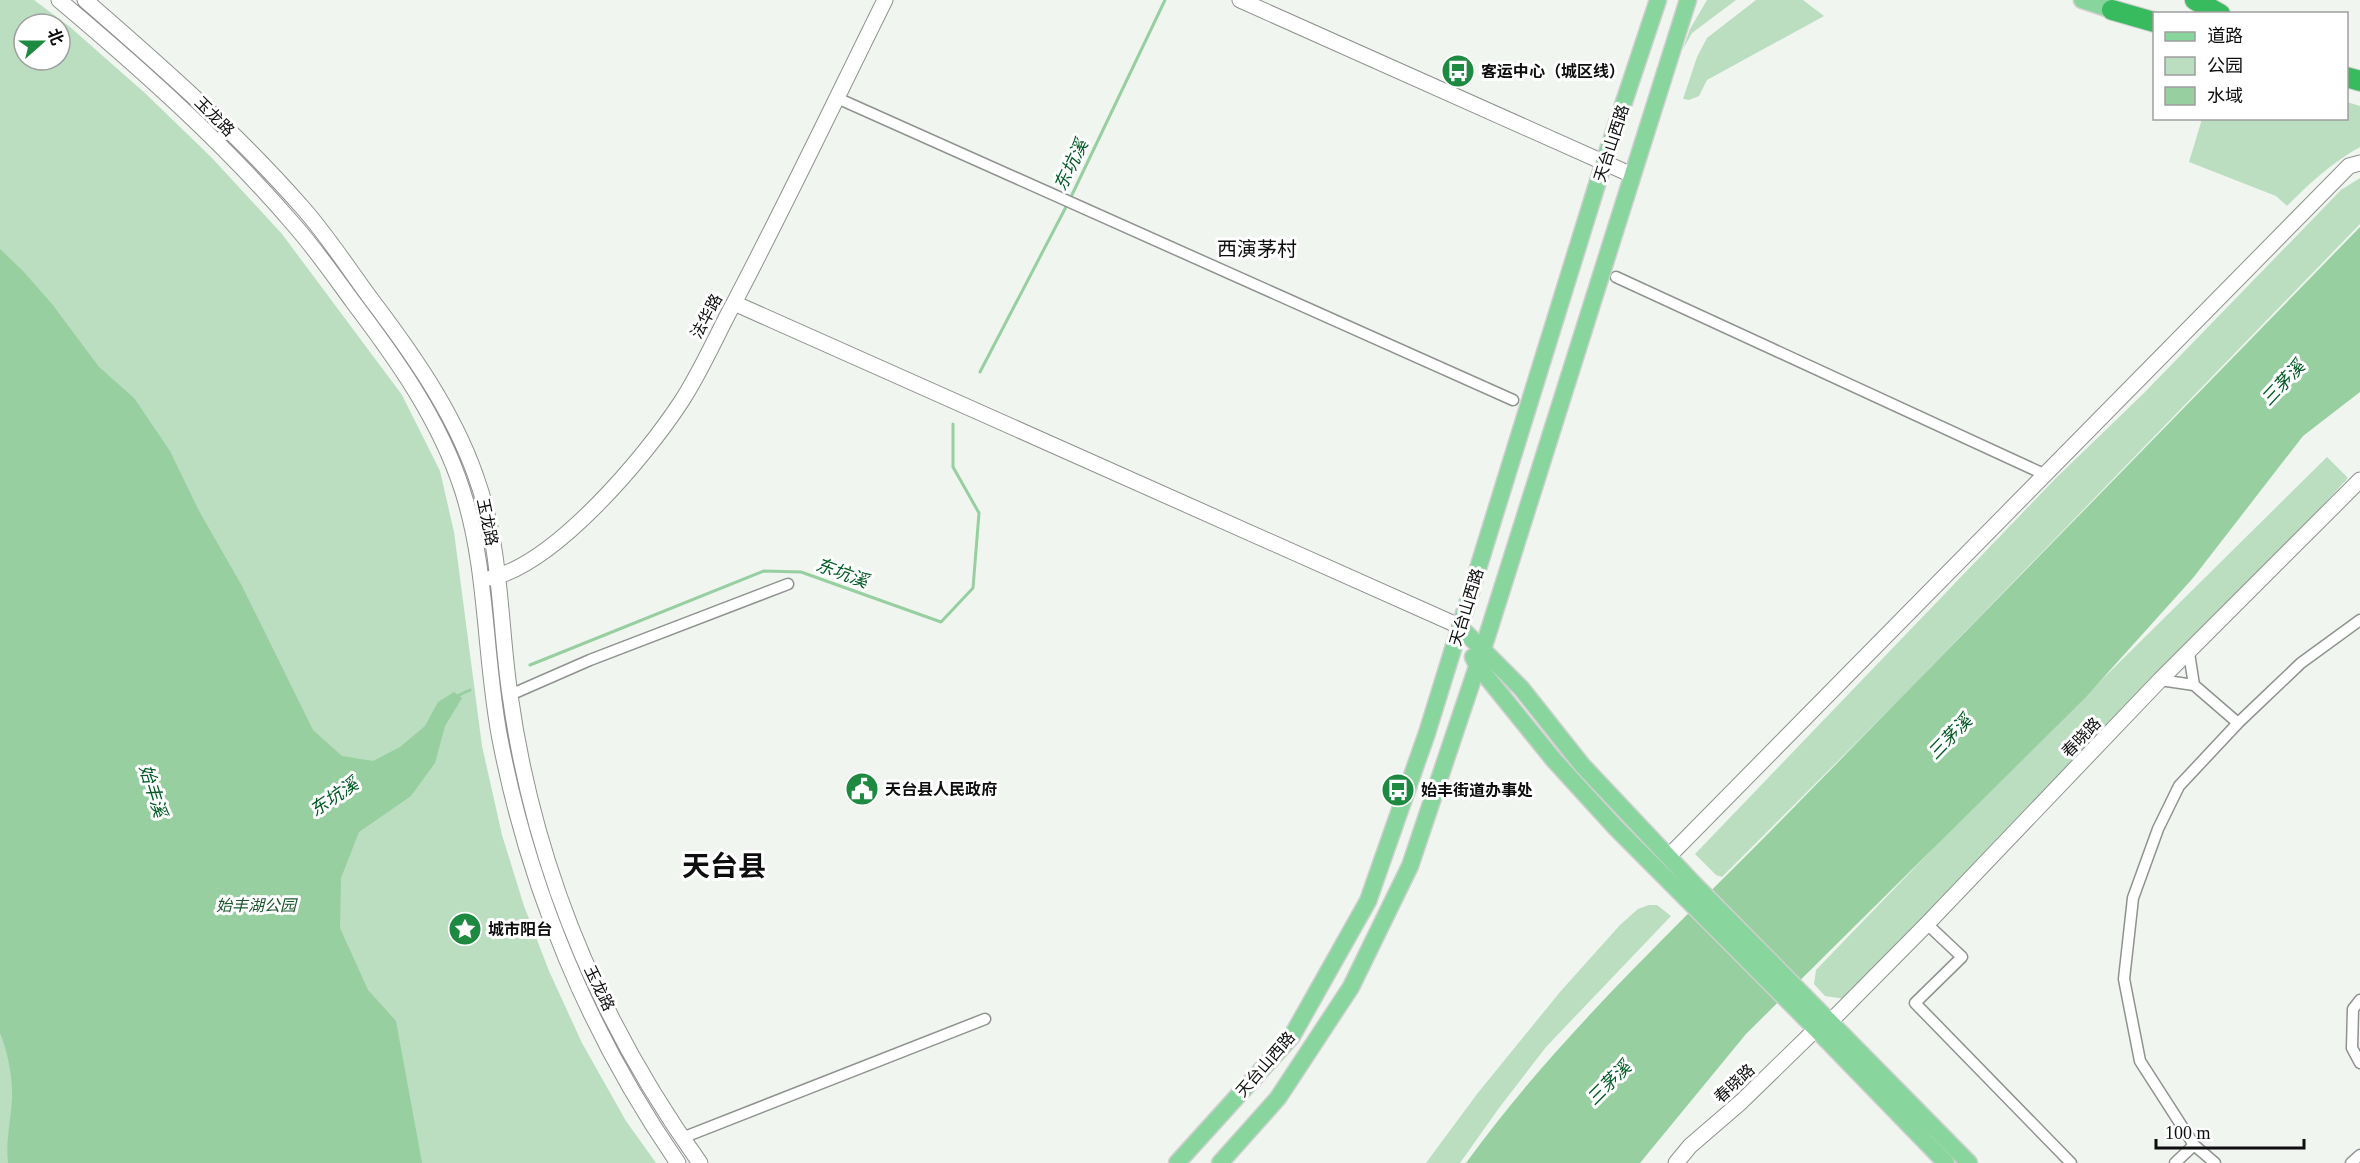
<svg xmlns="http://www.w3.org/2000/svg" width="2360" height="1163" viewBox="0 0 2360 1163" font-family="'Times New Roman','Noto Sans SC',serif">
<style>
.green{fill:#badebf;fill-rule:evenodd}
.water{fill:#97cfa0}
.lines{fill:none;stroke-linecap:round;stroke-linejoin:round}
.stream{stroke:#97cfa0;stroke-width:3}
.street-casing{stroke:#8f938f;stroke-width:13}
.secondary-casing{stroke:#8f938f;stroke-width:17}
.primary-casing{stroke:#cfcfcf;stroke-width:19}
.highway-casing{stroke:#cfcfcf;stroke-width:22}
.street{stroke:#fff;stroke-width:10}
.secondary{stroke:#fff;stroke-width:15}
.primary{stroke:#88d69e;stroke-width:16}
.highway{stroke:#38ba5e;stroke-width:20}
.labels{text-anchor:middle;stroke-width:6;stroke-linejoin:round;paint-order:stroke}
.poi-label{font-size:16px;font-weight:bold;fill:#0d0e0d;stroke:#fff;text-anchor:start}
.street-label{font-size:16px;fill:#0d0e0d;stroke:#fff}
.park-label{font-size:16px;font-style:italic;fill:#1b572c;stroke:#fff}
.water-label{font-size:18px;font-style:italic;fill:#005c24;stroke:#fff}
.quarter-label{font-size:20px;fill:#0d0e0d;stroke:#fff}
.town-label{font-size:28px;font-weight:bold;fill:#0d0e0d;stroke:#fff}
</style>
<rect width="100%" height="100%" fill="#f0f5f0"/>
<path class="green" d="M0 0H34L70 27 146 94 212 158 282 234 402 395 440 471 454 532 482 746 502 835 524 906 549 971 582 1043 626 1121 656 1163H0ZM24 24H60V60H24Z
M1707 0H1736L1692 33 1683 49 1690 29Z
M1756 0H1803L1824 16 1707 80 1699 96 1689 100 1683 99 1697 57 1707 38Z
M2347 102 2360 106V147C2331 163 2310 183 2287 206L2276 196 2189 162 2202 119 2346 118Z
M2360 178V224L1897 702 1722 877 1716 875 1695 854 2055 479 2144 393 2341 190Z
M2327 457 2348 478 2189 652 1845 999 1825 996 1814 984 1816 970 1974 806Z
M1649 905H1657L1671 916 1546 1047 1499 1108 1460 1163H1426L1477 1094 1560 992 1620 925 1638 909Z"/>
<path class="water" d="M2360 227V392L2303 436 2193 578 2085 698 1746 1034 1640 1163H1466C1563 1029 1687 918 1801 800 1988 609 2174 418 2360 227Z
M0 249 23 271 52 304 99 367 134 398 170 451 199 511 242 586 313 730 342 756 373 761 400 747 425 726 438 702 454 692 462 698 445 726 435 763 411 796 359 832 341 878 340 928 368 990 396 1021 422 1163H8C5 1138 13 1113 12 1088 11 1070 7 1050 0 1033Z"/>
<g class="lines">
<path class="stream" d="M1070 199 1165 0
M980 372 1067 205
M530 665 764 571 801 572 941 622 973 588 979 513 953 467V424
M455 697 470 690"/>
<g class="street-casing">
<path id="street" d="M837 98 1513 400
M1616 277 2046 475
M2160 680 2194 685 2189 653
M2194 685 2238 723
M510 695 590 660 788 584
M1927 924 1962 957 1915 1003 2071 1163
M2360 1000 2353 1009 2352 1048 2360 1063
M682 1138 985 1019
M2175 1163 2194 1145
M2215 1163 2194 1145 2140 1061 2124 979 2133 898 2158 829 2179 786 2238 723 2301 663 2360 620
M2351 1163 2360 1155"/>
</g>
<g class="secondary-casing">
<path id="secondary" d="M59 0C142 70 224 143 295 226 316 250 334 276 353 302 397 360 439 419 462 489 488 569 484 657 500 739 529 890 590 1036 678 1163
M85 0C160 65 236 132 302 207 327 235 348 268 371 299 412 353 452 410 475 474 502 547 499 620 510 695 534 866 599 1022 700 1163
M1240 0 1632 175
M734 303 1459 626
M491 578C556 563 645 457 681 402 702 370 717 334 735 301 787 202 835 101 885 0
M1669 856 2349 166 2360 163
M1830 1022 1927 924 2160 680 2360 480
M1676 1163 1690 1146 1741 1102 1816 1029"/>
</g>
<g class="primary-casing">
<path id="primary" d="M2082 0 2112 10
M1459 626 1521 688 1582 765 1695 885 1969 1163
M1473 657 1477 665 1553 759 1616 828 1816 1029 1946 1163
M1177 1163 1292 1036 1368 901 1427 733 1604 162 1658 0
M1220 1163 1278 1098 1351 987 1410 866 1483 649 1688 0"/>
</g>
<g class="highway-casing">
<path id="highway" d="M2195 0 2220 14
M2112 10 2154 22
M2346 77 2360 81"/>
</g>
<use href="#street" class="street"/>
<use href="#secondary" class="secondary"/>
<use href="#primary" class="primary"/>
<use href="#highway" class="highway"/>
</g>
<defs>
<g id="bus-disc" transform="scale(1.725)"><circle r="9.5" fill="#1e8a41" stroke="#fff"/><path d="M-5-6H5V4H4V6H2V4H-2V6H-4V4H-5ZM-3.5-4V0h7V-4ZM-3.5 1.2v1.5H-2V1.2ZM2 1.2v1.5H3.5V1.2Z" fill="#fff"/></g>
<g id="civic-disc" transform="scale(1.725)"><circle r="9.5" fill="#1e8a41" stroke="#fff"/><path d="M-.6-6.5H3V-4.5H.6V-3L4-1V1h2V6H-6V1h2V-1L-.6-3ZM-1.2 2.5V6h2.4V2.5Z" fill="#fff"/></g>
<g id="sight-disc" transform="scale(1.725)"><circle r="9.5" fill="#1e8a41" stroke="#fff"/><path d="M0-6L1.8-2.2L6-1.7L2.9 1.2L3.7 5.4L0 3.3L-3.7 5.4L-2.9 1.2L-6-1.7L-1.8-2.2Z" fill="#fff"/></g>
</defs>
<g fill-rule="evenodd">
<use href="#bus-disc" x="1458" y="71"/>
<use href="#civic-disc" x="862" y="789"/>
<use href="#bus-disc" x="1398" y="790"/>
<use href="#sight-disc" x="465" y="929"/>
</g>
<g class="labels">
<g class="poi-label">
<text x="1481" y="77">客运中心（城区线）</text>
<text x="885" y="795">天台县人民政府</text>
<text x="1421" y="796">始丰街道办事处</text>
<text x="488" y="935">城市阳台</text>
</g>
<g class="street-label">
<text transform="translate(215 116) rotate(45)" y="6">玉龙路</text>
<text transform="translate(1611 143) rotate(-72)" y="6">天台山西路</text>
<text transform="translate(706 316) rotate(-62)" y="6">法华路</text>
<text transform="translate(488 522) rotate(78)" y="6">玉龙路</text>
<text transform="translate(1466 607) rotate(-73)" y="6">天台山西路</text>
<text transform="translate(2081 737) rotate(-46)" y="6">春晓路</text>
<text transform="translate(600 988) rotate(64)" y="6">玉龙路</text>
<text transform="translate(1265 1064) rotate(-49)" y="6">天台山西路</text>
<text transform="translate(1734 1083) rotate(-43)" y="6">春晓路</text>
</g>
<g class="park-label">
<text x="256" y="911">始丰湖公园</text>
</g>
<g class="water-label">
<text transform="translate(1071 165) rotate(-64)" y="6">东坑溪</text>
<text transform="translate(2283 383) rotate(-47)" y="6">三茅溪</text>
<text transform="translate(842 573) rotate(20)" y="6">东坑溪</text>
<text transform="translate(1950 737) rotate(-46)" y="6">三茅溪</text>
<text transform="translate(153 791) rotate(73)" y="6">始丰溪</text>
<text transform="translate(334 797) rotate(-34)" y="6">东坑溪</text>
<text transform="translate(1609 1083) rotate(-45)" y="6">三茅溪</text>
</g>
<g class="quarter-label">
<text x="1257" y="256">西演茅村</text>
</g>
<g class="town-label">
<text x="724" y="876">天台县</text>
</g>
</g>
<rect x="2153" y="12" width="195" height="108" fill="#ffffff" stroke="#9e9f9e" stroke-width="1.5"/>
<rect x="2165" y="32" width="30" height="9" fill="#88d69e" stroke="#9e9f9e" stroke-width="1.5"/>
<text x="2207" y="42" font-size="18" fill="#0d0e0d">道路</text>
<rect x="2165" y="57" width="30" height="18" fill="#badebf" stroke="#9e9f9e" stroke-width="1.5"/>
<text x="2207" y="72" font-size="18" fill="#0d0e0d">公园</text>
<rect x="2165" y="87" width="30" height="18" fill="#97cfa0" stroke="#9e9f9e" stroke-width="1.5"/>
<text x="2207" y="102" font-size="18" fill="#0d0e0d">水域</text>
<g transform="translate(42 42) rotate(69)"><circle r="28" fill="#ffffff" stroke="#9e9f9e" stroke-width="1.5"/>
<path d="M0-4.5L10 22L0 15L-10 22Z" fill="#1e8a41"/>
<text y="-9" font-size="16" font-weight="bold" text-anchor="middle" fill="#0d0e0d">北</text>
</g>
<path d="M2156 1139v9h148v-9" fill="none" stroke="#0d0e0d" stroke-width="3"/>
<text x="2165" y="1139" font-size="18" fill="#0d0e0d" stroke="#ffffff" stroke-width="4.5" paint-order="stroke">100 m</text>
</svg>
